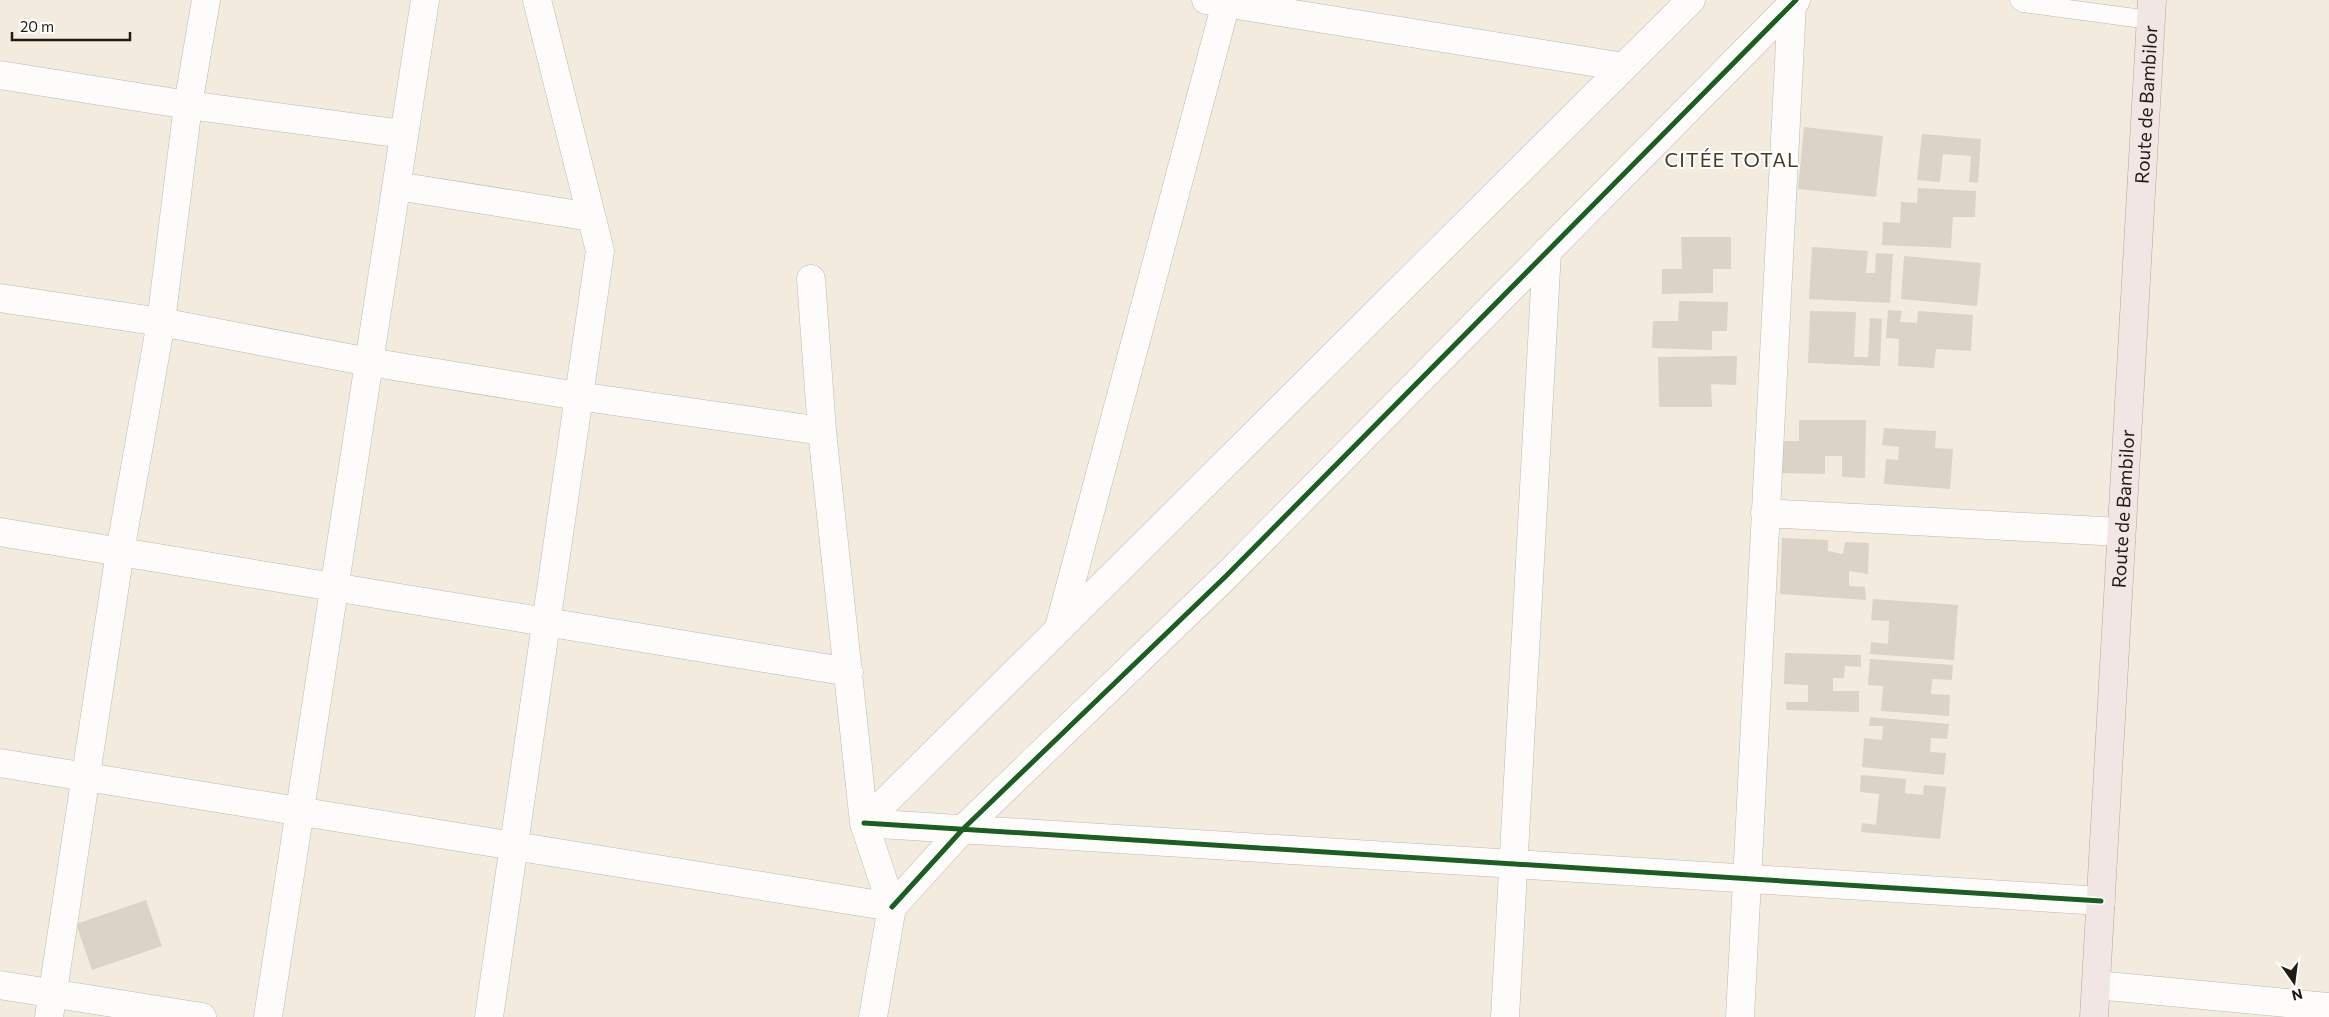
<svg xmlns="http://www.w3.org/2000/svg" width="2329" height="1017" viewBox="0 0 2329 1017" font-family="Commissioner,sans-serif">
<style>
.building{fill:#d9d3c8}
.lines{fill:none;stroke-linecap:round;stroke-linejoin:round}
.service-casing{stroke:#beb9ae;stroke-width:19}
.minor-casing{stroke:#beb9ae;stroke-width:29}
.primary-casing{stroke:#b9a39c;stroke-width:29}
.service{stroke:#fdfcfa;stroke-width:18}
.minor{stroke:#fdfcfa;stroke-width:28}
.primary{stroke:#f1e6e4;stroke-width:28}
.cycleway-casing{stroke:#fff;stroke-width:8}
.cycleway{stroke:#1b5e20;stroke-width:5}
.labels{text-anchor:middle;stroke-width:4;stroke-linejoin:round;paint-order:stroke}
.street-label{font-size:19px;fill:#201c13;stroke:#fff}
.neighbourhood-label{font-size:20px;letter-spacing:1px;fill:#433a25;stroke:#fff}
</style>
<rect width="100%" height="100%" fill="#f3ecde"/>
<path class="building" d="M1804 127 1883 136 1876 197 1798 189Z
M1922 134 1981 139 1978 183 1969 182 1971 156 1943 154 1940 182 1917 180Z
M1918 188 1976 191 1975 217H1953L1951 248 1882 245 1883 222 1900 223 1901 202 1917 203Z
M1681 237H1731V269H1713V293L1662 294V269H1682Z
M1812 247 1868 251 1866 273H1875L1876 253 1893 254 1890 303 1809 299Z
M1904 256 1981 263 1977 306 1901 299Z
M1679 301 1728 302 1727 331H1712V350L1652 348 1653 321H1678Z
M1888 310 1902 311 1900 322 1917 323 1918 311 1973 315 1971 351 1936 349 1934 368 1898 366 1899 339 1886 338Z
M1810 311 1856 312 1854 357H1868L1870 318 1882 319 1880 366 1808 363Z
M1737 356 1736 385 1711 384 1712 407H1659L1658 357Z
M1799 420H1866L1865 478 1842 477V456H1825V474L1781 473V441H1799Z
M1884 428 1936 431 1935 448 1953 449 1950 489 1884 484 1886 459 1898 460 1899 447 1882 445Z
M1782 538 1828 540V551L1843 554 1845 542 1869 543 1868 574 1849 571V586L1865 587 1866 600 1780 594Z
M1873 599 1958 605 1954 660 1870 654 1871 642 1888 644 1889 621 1871 620Z
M1785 653 1861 655V667L1845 666 1844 678H1833V691H1859V712L1786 710V702H1808V685L1784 684Z
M1870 659 1953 665 1952 680 1932 679 1931 694 1950 695 1949 716 1881 711 1883 686 1868 685Z
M1870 717 1949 724 1947 739 1931 738 1930 752 1946 753 1944 775 1862 767 1864 738 1882 740 1883 726H1869Z
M1861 775 1906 779 1905 793 1923 795 1924 785 1946 787 1940 839 1861 832 1862 823 1876 825 1879 794 1860 792Z
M146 900 162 946 92 970 76 924Z"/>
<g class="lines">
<g class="service-casing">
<path id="service" d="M2019 0 2023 3 2150 20"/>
</g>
<g class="minor-casing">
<path id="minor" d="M1206 0 1624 67
M0 75 188 105 403 134
M397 186 591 217
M811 279 822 431 864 823 892 907 873 1017
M0 298 161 322 369 362 578 396 822 431
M1765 513 2120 532
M0 532 849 672
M1059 628 1226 3
M0 763 892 907
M864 823 2101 901
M864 823 1691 0
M892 907 963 829 1226 576 1796 0
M0 985 202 1017
M2096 985 2329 1007
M49 1017 120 552 161 322 188 105 206 0
M268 1017 425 0
M489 1017 600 251 537 0
M1505 1017 1547 251
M1740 1017 1792 4"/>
</g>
<g class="primary-casing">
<g id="primary">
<path id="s1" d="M2094 1017 2152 0"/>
</g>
</g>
<use href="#service" class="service"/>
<use href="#minor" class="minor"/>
<use href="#primary" class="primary"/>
<g class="cycleway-casing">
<path id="cycleway" d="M864 823 2101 901
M892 907 963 829 1226 576 1796 0"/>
</g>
<use href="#cycleway" class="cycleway"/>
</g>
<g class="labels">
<g class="street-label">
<text dy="7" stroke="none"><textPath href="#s1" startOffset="914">Route de Bambilor</textPath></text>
<text dy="7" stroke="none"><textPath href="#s1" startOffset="509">Route de Bambilor</textPath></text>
</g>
<g class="neighbourhood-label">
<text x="1732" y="167">CITÉE TOTAL</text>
</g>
</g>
<g transform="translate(2294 982) rotate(166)" stroke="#ffffff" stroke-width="4" paint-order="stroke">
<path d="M0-4L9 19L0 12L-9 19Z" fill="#201c13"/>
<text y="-8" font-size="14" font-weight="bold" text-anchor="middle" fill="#201c13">N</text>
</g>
<path d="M12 32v8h118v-8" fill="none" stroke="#201c13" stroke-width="2.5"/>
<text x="20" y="32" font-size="15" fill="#201c13" stroke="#ffffff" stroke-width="4" paint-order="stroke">20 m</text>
</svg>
